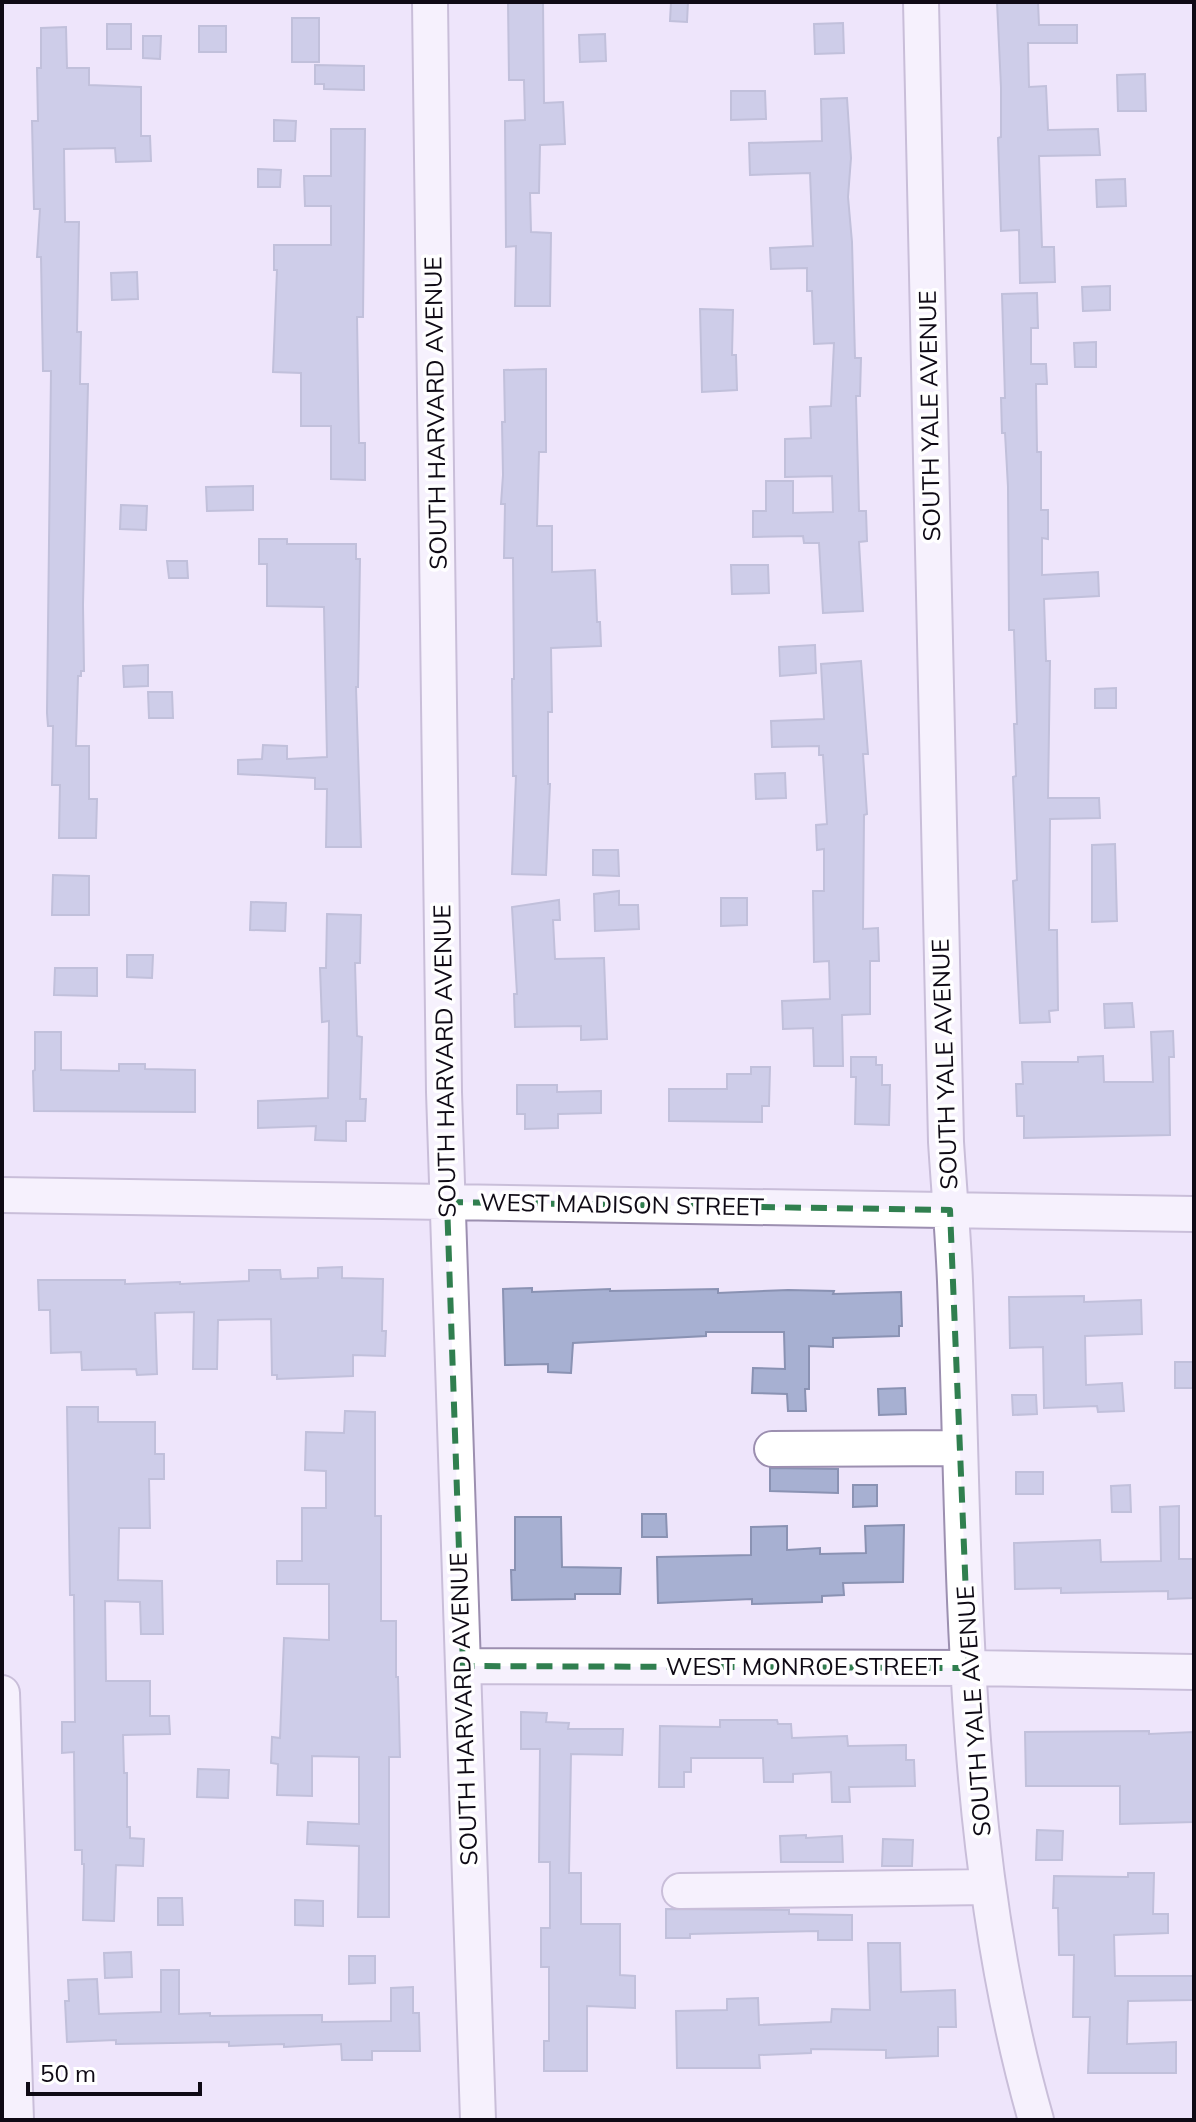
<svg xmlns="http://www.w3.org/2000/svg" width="1196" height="2122" viewBox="0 0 1196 2122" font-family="Mulish,sans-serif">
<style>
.building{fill:#a7b0d2;stroke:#8a92b3;stroke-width:2}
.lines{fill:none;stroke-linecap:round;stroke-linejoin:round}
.minor-casing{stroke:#9c8fb0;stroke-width:38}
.minor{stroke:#fff;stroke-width:34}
.marked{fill:none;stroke:#307f4f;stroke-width:6;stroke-dasharray:16 10;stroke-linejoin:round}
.labels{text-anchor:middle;stroke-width:7;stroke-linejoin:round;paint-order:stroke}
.street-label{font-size:24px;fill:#0f0a15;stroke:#fff}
</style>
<rect width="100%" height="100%" fill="#eee5fb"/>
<path class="building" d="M508 2H543L544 103 563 102 565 144 540 145 539 193H530L531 232 551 233 550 306H515L516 246 506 247 505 121 525 120 524 80H509Z
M671 2H688L687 22 670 21Z
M997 2H1038L1039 25H1077V43H1028L1029 87 1046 86 1048 130 1098 129 1100 155 1039 156 1042 247H1054L1055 282 1020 283 1019 230 1001 231 998 138 1001 137V88Z
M292 18H319V62H292Z
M843 23 844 53 815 54 814 24Z
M107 24H131V49H107Z
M199 26H226V52H199Z
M66 27 67 68H89V85L141 87V136H150L151 161 116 162 115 148 64 149 65 222H79L77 332H81L80 384H88L83 605 84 671H81V676H78L76 746H89V799H97L96 838H59L60 785H52L53 726H48L47 713 51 371H43L41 257H37L40 209H34L32 121H38L37 68H41V28Z
M605 34 606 61 580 62 579 35Z
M143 36H161L160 59 143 58Z
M315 65 364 66V90L324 89V84H315Z
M1145 74 1146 111H1118L1117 75Z
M731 91H765L766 119 731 120Z
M847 98 851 158 848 197 852 242 855 358H861L860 396H856L859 511H866L867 541 859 542 863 611 823 613 819 543H804L803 536 753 537V511H766V481H793V513L833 512 832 476 785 477V439L811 438 810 407 831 406 834 343 814 344 812 291H807V268L771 269 770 248 813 246 810 173 750 175 749 143 822 141 821 99Z
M274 120 296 121 295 141H274Z
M331 129H365L363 317H357L359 443H365V480L331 479V426H301V373L273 372 277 270H274V245H331V206H305L304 176H331Z
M258 169 281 170 280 187H258Z
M1125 179 1126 206 1097 207 1096 180Z
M137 272 138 299 112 300 111 273Z
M1110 286V310L1083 311 1082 287Z
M1037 293 1038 328H1031V364H1046L1047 384H1036L1037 452H1041V510H1048V539L1042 538V575L1098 572 1099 596 1044 599 1046 661H1050L1048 798H1099L1100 818 1050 819 1049 930H1057L1058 1010 1049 1011 1050 1022 1020 1023 1013 881 1017 880 1013 777 1016 776 1014 724H1017L1014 630H1009L1008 487 1005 433H1002L1001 398H1005L1002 294Z
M700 309 733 310 732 355H736L737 390 702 392Z
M1096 342V367H1075L1074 343Z
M546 369V452H539L537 526H552V572L595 570 597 622H600L601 646 551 648 552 712H548V784H550L546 875 512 874 516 776H513L512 679H514L513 558H504L505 504H501L503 475 502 422H505L504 370Z
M253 486V510L207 511 206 487Z
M121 505 147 506 146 530 120 529Z
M259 539H287V544H356V559H360L358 687H356L361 847H326L327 789H315V778L238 774V760L262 759 263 745 287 746V759L327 757 324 607 267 606V564H259Z
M167 561H187L188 578H169Z
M731 565H768L769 593 732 594Z
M815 645 816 673 780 676 779 647Z
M861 661 868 754H863L867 814 864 815 863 929 878 928 879 961H870V1014L842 1015 843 1066H814L813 1028 783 1029 782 1001 830 999 829 961 814 962 813 891H824V849L817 850 816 825 827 824 823 755H819V746L772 747 771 721 824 719 821 664Z
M148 665V686L124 687 123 666Z
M1116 688V708H1095V689Z
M148 692H172L173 718H149Z
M785 773 786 798 756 799 755 774Z
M1115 844 1117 921 1092 922V845Z
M593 850H618L619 876 593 875Z
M53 875 89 876V915H52Z
M619 891V905H638L639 929 595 931 594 894Z
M721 898H747V925L721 926Z
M559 900 560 920H553L555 959 604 958 607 1039 581 1040V1026L515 1027 514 994H517L512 907Z
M251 902 286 903 285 931 250 930Z
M327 914 361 915 360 963H355L357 1036 362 1037 360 1099H366L365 1121H346V1141L315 1140 316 1126 258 1128V1101L328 1098 329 1021 322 1022 320 968H326Z
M127 955H153L152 978 127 977Z
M55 968H97V996L54 995Z
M1132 1003 1134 1027 1105 1028 1104 1004Z
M1173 1031 1174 1057H1169L1170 1135 1024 1138V1116H1017L1016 1084H1023L1022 1062H1078V1057L1103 1056 1104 1082H1153L1151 1032Z
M35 1032H61V1070L119 1071V1064H145V1069L195 1070V1112L34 1111 33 1071 35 1070Z
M851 1057H876V1065H882V1085H890L889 1125 855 1124 856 1077H851Z
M751 1067H770L769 1106H762V1122L669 1121V1089H727V1074H751Z
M517 1085H557V1092L601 1091V1113L558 1114V1128L525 1129V1114H517Z
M342 1267V1278L383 1279 382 1331H386L385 1356 353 1355V1376L277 1379V1375H272L271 1319 218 1320 217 1369H193L194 1312 155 1313 157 1374 137 1375 136 1369 82 1370 81 1352 51 1353 50 1310H39L38 1280H125V1284L180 1282V1284L249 1281V1270H280L281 1279 318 1278V1268Z
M532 1288V1292L610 1289V1291L718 1289V1293L788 1290 834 1291 833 1294 901 1292 902 1326H899V1336L833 1338V1347L809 1346V1389H805L806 1411H788L787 1394 752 1393 753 1368 785 1369 784 1332H706V1336L573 1343 571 1373 548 1372V1364L505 1365 503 1289Z
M1084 1296V1302L1141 1300 1142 1334 1085 1336 1086 1385 1122 1383 1124 1411 1098 1412 1097 1406 1044 1408 1043 1347 1010 1348 1009 1297Z
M1175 1362H1194V1388H1175Z
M905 1388 906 1414 879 1415 878 1389Z
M1012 1395H1036L1037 1414 1013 1415Z
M67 1407H98V1422H155V1454H164V1479H149L150 1528H119L118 1580 162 1581 163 1634H141L140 1602 105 1601 106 1681H150V1716H169L170 1734 123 1735 124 1773H127V1827H130V1838L144 1839 143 1866 116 1865 114 1921 83 1920 84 1864H82V1850H75L74 1752 62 1753V1722H75L74 1595H70Z
M345 1411 375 1412V1516H381V1621H396V1677H398L400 1757H389V1917H358L359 1846 307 1844 308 1822 359 1824V1757L312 1756V1796L277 1795 278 1764 271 1763 272 1737 280 1738 284 1638 329 1640V1584H277V1561H302V1508H326V1471L305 1470 306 1432 344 1433Z
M770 1468 838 1469V1493L770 1491Z
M1016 1472H1043V1494H1016Z
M853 1485H877V1506L853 1507Z
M1130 1485 1131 1512H1112L1111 1486Z
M1179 1506V1559H1194V1598L1168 1599V1591L1061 1593V1588L1015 1589 1014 1543 1100 1540 1101 1562 1161 1561 1160 1507Z
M642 1514H666L667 1537H642Z
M515 1517H561L562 1567 621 1568 620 1594H575V1599L512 1600 511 1570H515Z
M904 1525 903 1582 843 1583 844 1595 822 1596V1602L752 1604V1599L658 1603 657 1557 751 1555V1527L787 1526V1550L820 1548V1554L866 1553 865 1526Z
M521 1712 547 1713 546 1722 569 1723 568 1729H623L622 1755 571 1754 569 1873H581V1924H620V1975L635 1976V2008L587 2006V2071H544V2041H549V1967H541V1928H550V1862H539L540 1749H521Z
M720 1720H777L778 1724H791L792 1738 847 1736 848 1746 906 1745V1760H914L915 1786 849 1787 850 1802H832L831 1772 793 1774V1782H764L763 1758H691V1772H684V1787H659L660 1726 720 1727Z
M1149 1731V1734L1194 1732V1822L1120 1824V1786H1026L1025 1732Z
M198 1769 229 1770 228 1798 197 1797Z
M1037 1830 1063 1831 1062 1860H1036Z
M806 1835V1838L842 1836 843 1862H781L780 1836Z
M883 1839 913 1840 912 1866H882Z
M1128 1873H1154L1153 1914H1168V1933L1114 1935 1115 1976H1194V2000L1128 2001 1127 2044 1176 2042V2073H1088L1090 2017H1073L1074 1955H1059L1058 1908H1053L1054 1876 1128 1877Z
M158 1898H182L183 1925H158Z
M295 1900 323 1901V1926L295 1925Z
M666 1909 789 1910V1914L852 1915V1940H818V1931L690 1934V1938H666Z
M868 1943H900L901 1992 955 1990 956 2027H938V2056L886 2058V2050L811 2049V2053L759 2055 760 2068H677L676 2011 727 2010V1999L758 1998 759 2025 831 2022 832 2009 870 2010Z
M131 1952 132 1977 105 1978 104 1953Z
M349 1956H375V1983L349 1984Z
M161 1970H179V2014L210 2013V2016L322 2015V2022L391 2021V1988L413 1987V2013H419L420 2051H372V2060H342L341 2044 284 2047V2044L229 2046V2042L116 2044V2040L67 2042 65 2001H69L68 1980 97 1979 99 2014 161 2012Z"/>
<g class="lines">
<g class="minor-casing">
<path id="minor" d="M430 2 444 1092 478 2120
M921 2 946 1142C949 1188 953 1234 955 1281 966 1561 958 1848 1036 2120
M2 1195 1194 1214
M772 1449 960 1448
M463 1666 969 1668 1194 1672
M2 1693 16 2120
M680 1891 987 1887"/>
</g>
<use href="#minor" class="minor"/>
</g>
<path d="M0 0H1196V2122H0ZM447 1202 950 1210 969 1668 463 1666Z" fill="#eee5fb" fill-opacity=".55" fill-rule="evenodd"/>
<path class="marked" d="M447 1202 950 1210 969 1668 463 1666Z"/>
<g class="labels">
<g class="street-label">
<text transform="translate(436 413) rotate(-91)" y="8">SOUTH HARVARD AVENUE</text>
<text transform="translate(930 416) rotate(-91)" y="8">SOUTH YALE AVENUE</text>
<text transform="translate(445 1061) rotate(-91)" y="8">SOUTH HARVARD AVENUE</text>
<text transform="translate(945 1064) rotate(-92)" y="8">SOUTH YALE AVENUE</text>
<text transform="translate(622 1205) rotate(1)" y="8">WEST MADISON STREET</text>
<text x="804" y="1675">WEST MONROE STREET</text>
<text transform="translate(464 1709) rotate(-92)" y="8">SOUTH HARVARD AVENUE</text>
<text transform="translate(974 1711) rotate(-94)" y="8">SOUTH YALE AVENUE</text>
</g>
</g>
<rect width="1196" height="2122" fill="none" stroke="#0f0a15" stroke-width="8"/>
<path d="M28 2082v12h172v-12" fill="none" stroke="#0f0a15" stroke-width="4"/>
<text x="40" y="2082" font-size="24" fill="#0f0a15" stroke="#ffffff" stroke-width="6" paint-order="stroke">50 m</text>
</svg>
